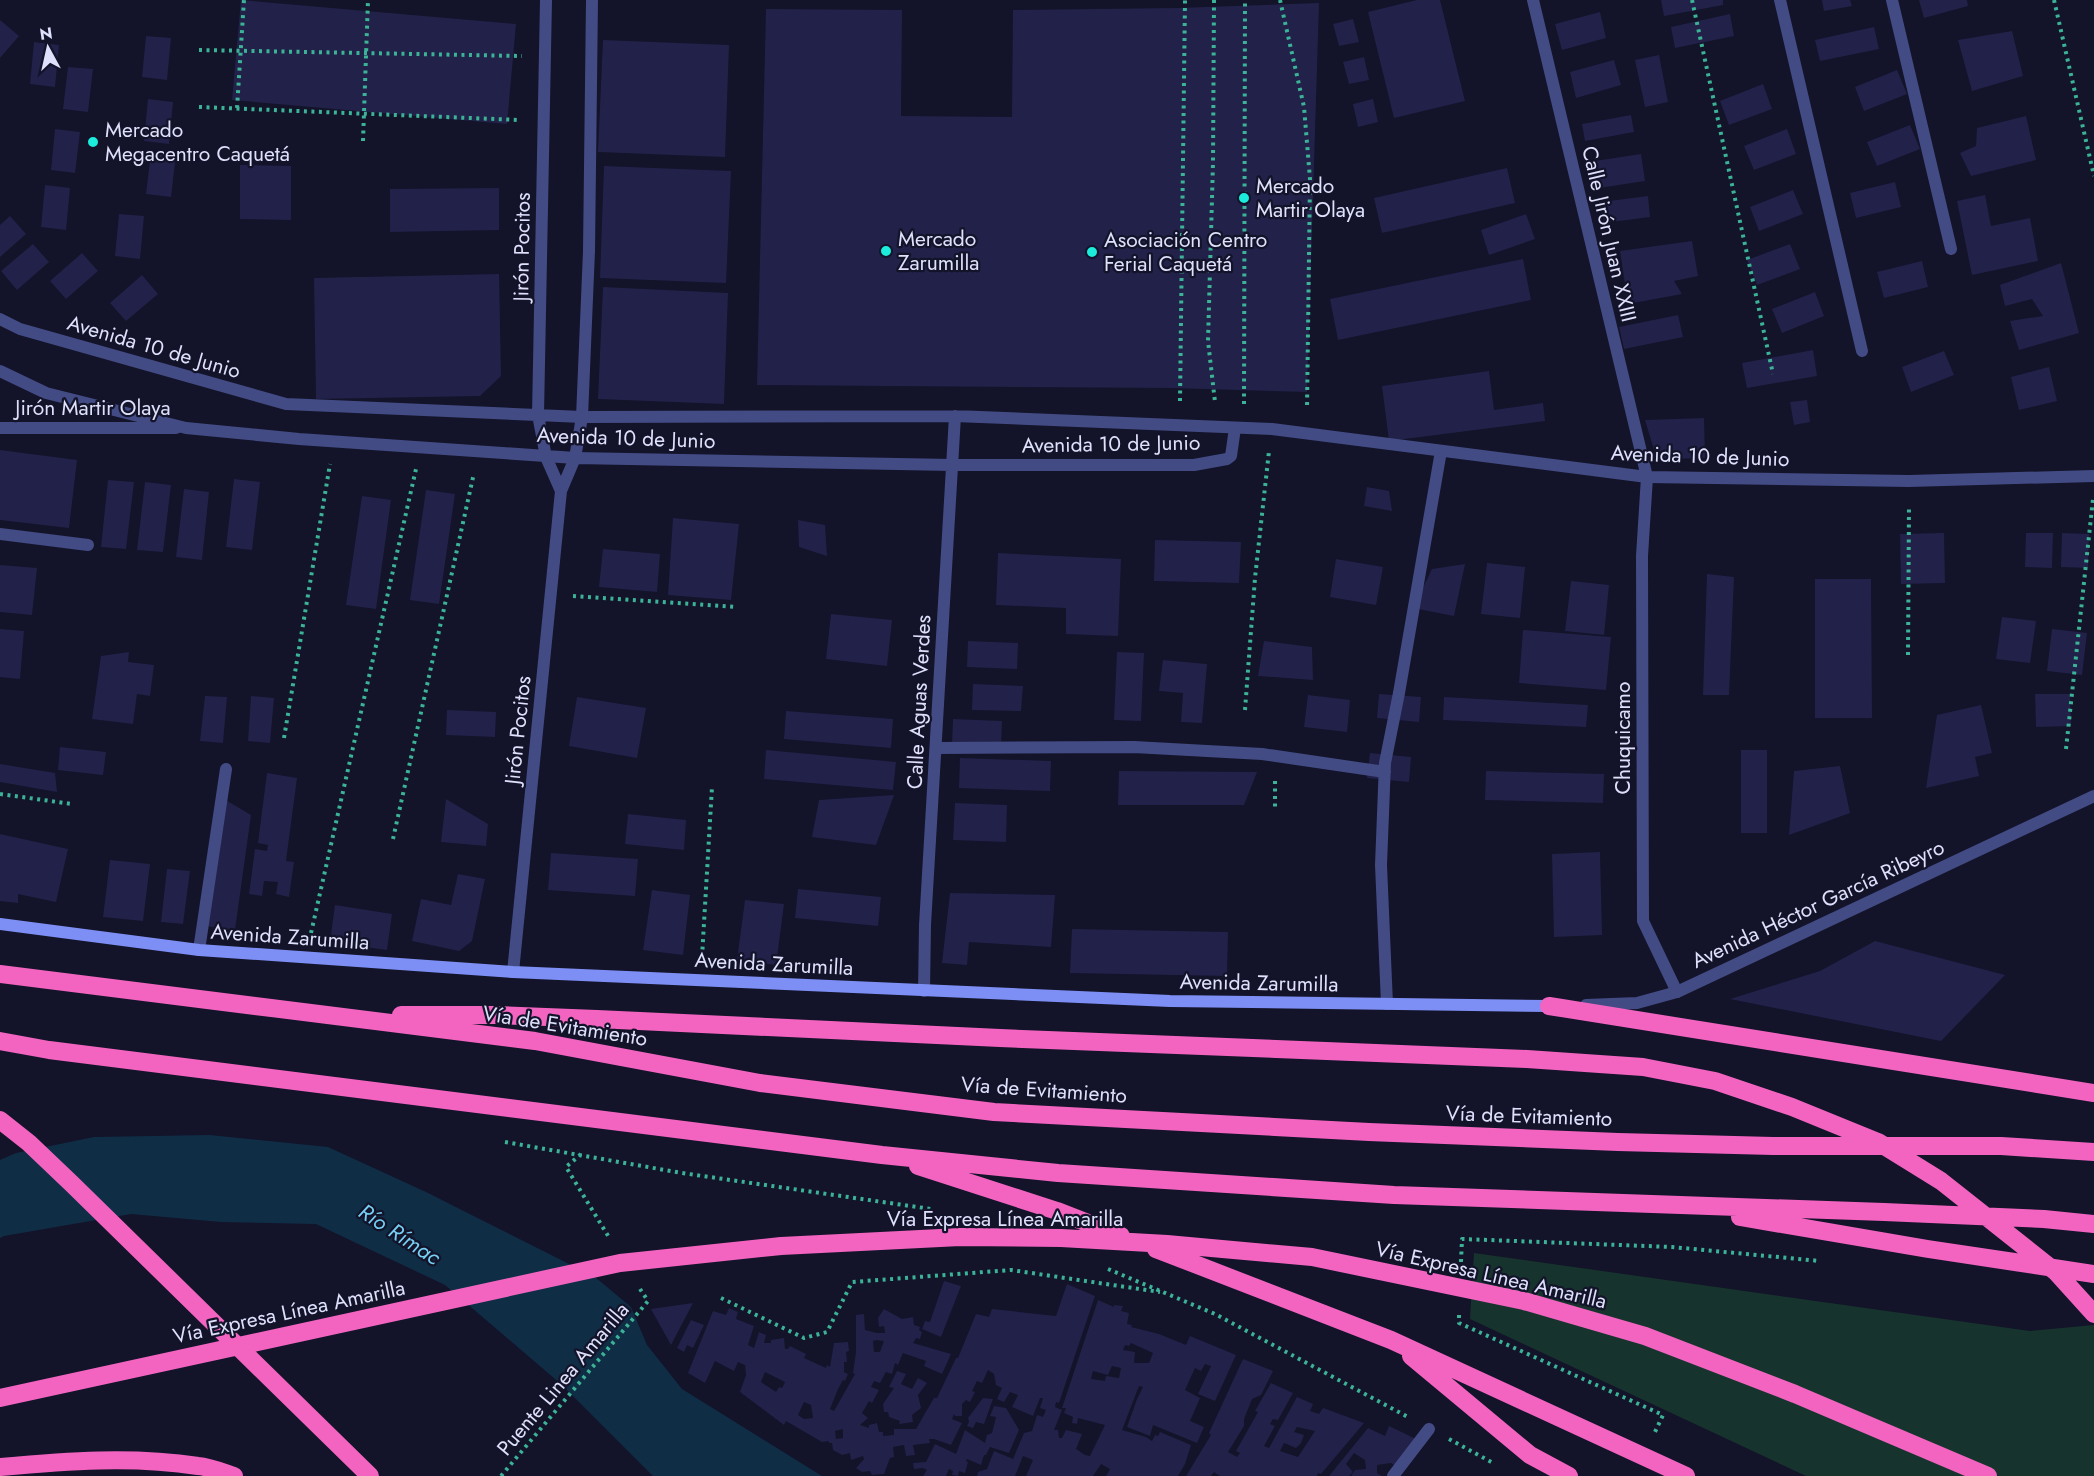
<svg xmlns="http://www.w3.org/2000/svg" width="2094" height="1476" viewBox="0 0 2094 1476" font-family="Jost,sans-serif">
<style>
.green{fill:#17332d}
.water{fill:#102d46}
.building{fill:#222149;fill-rule:evenodd}
.lines{fill:none;stroke-linecap:round;stroke-linejoin:round}
.path{stroke:#3cb397;stroke-width:4;stroke-dasharray:3 4.5;stroke-linecap:butt}
.service{stroke:#424b84;stroke-width:12}
.pedestrian{stroke:#424b84;stroke-width:12}
.minor{stroke:#424b84;stroke-width:12}
.tertiary{stroke:#424b84;stroke-width:12}
.secondary{stroke:#7d8ff4;stroke-width:12}
.motorway{stroke:#f264c0;stroke-width:18}
.poi-dot{fill:#1becdc;stroke:#131329;stroke-width:2}
.labels{text-anchor:middle;stroke-width:4.5;stroke-linejoin:round;paint-order:stroke}
.poi-label{font-size:21px;fill:#dee0fc;stroke:#131329;text-anchor:start}
.street-label{font-size:21px;fill:#dee0fc;stroke:#131329}
.water-label{font-size:22px;font-style:italic;fill:#75cff3;stroke:#131329}
</style>
<rect width="100%" height="100%" fill="#131329"/>
<path class="green" d="M1474 1253 2030 1331 2094 1325V1476H1806L1470 1319Z"/>
<path class="water" d="M210 1135 328 1147 426 1192 595 1277 631 1307 647 1345 682 1389 822 1476H653L562 1385 445 1285 316 1224 221 1222 131 1214 4 1236 0 1238V1160L16 1153 94 1137Z"/>
<path class="building" d="M241 0 516 24 507 124 232 100Z
M1417 0H1440L1465 101 1394 118 1368 12Z
M1661 0H1723V5L1664 16Z
M1822 0H1850L1852 6 1824 11Z
M1919 0H1967L1968 6 1924 18Z
M1319 3 1307 392 1171 388 757 385 766 9 902 10 901 116 1012 117 1013 10 1177 8Z
M1600 12 1606 38 1562 50 1555 24Z
M1730 14 1734 36 1675 48 1671 27Z
M1353 19 1359 42 1339 46 1333 24Z
M0 20 19 36 0 58Z
M1874 27 1879 49 1820 61 1815 40Z
M2012 31 2023 76 1972 91 1958 40Z
M146 36 171 38 167 80 142 77Z
M603 40 729 45 725 157 598 152Z
M34 42 59 45 55 87 30 84Z
M1659 55 1668 102 1645 107 1635 60Z
M1364 57 1369 80 1349 84 1343 62Z
M1614 60 1621 85 1576 98 1570 72Z
M68 67 93 69 88 112 63 109Z
M1897 70 1907 94 1864 111 1855 87Z
M1763 84 1772 109 1729 125 1720 101Z
M148 99 173 102 169 144 144 141Z
M1373 99 1378 122 1358 127 1353 104Z
M1631 115 1634 132 1585 141 1582 124Z
M2026 116 2036 160 1971 176 1960 153 1976 146 1977 128Z
M1910 125 1920 149 1877 166 1867 142Z
M55 129 80 132 75 173 51 170Z
M1787 129 1796 154 1754 170 1744 146Z
M151 152 176 154 171 197 146 194Z
M1641 154 1645 181 1599 188 1595 161Z
M240 165 291 166V220L240 219Z
M604 166 731 171 726 283 600 278Z
M1507 168 1515 203 1382 233 1374 198Z
M1895 182 1901 207 1856 218 1850 193Z
M45 185 70 188 66 230 41 227Z
M499 188V230L390 232V189Z
M1793 190 1803 214 1759 231 1750 207Z
M1985 195 1991 226 2030 218 2038 261 1972 275 1957 201Z
M1648 196 1650 217 1604 223 1601 202Z
M119 214 144 216 140 259 115 256Z
M1526 214 1535 239 1489 255 1481 230Z
M10 216 26 234 0 257V225Z
M1692 241 1698 276 1674 281 1682 294 1628 304 1620 251Z
M33 244 49 262 17 290 1 271Z
M1790 244 1800 269 1757 285 1747 260Z
M82 253 98 271 66 299 50 281Z
M1523 259 1531 300 1338 340 1330 299Z
M1922 261 1928 287 1884 298 1877 272Z
M2061 263 2079 333 2019 350 2010 321 2043 316 2032 299 2005 306 2000 285Z
M499 274 501 376 480 396 316 399 314 278Z
M142 275 158 294 126 321 110 303Z
M603 287 728 293 724 404 598 399Z
M1815 292 1824 316 1782 333 1772 309Z
M1678 315 1683 337 1624 349 1619 327Z
M1813 350 1817 376 1747 388 1742 363Z
M1944 351 1954 375 1911 392 1902 367Z
M2049 367 2057 401 2019 410 2011 377Z
M1489 371 1494 410 1543 403 1545 421 1389 441 1382 386Z
M1807 400 1810 422 1794 425 1790 402Z
M1704 418 1705 458 1665 459 1654 450 1645 420Z
M0 450 77 460 69 528 0 520Z
M234 479 260 482 252 550 226 547Z
M108 480 134 482 126 549 101 547Z
M145 482 171 485 163 552 137 550Z
M1367 487 1389 491 1392 511 1364 506Z
M184 489 209 492 202 560 176 557Z
M426 490 455 494 439 604 410 600Z
M362 496 391 500 376 609 346 605Z
M673 518 739 524 731 600 668 595Z
M798 520 825 525 827 556 799 547Z
M1944 533 1945 583 1901 584 1900 534Z
M2026 533H2053L2052 568 2025 567Z
M2062 533 2089 534 2088 568 2061 567Z
M1155 540 1241 542 1239 583 1154 581Z
M603 549 660 554 657 592 599 587Z
M998 553 1121 559 1118 636 1066 634V608L996 605Z
M1336 559 1383 567 1376 605 1330 597Z
M1487 563 1525 567 1520 618 1481 614Z
M1465 564 1454 616 1413 608 1432 569Z
M0 565 37 568 32 615 0 612Z
M1707 574 1734 577 1729 695H1703Z
M1815 579H1871L1872 718H1815Z
M1571 581 1609 585 1604 635 1565 631Z
M831 614 892 620 887 666 826 659Z
M2002 617 2036 621 2030 663 1996 659Z
M0 629 24 631 20 679 0 677Z
M2052 629 2087 633 2082 675 2047 671Z
M1523 630 1611 637 1606 690 1519 683Z
M968 641 1018 643 1017 669 967 667Z
M1264 641 1312 647 1313 680 1258 676Z
M129 652 128 662 154 665 150 696 137 694 133 724 92 719 101 656Z
M1117 652 1144 653 1141 721 1114 720Z
M1163 660 1207 664 1202 723 1181 722 1183 693 1159 691Z
M973 684 1023 686 1021 711 972 710Z
M1379 694 1421 697 1419 722 1377 718Z
M2035 694H2070L2071 726 2036 727Z
M1308 695 1350 700 1347 732 1304 727Z
M205 696 227 697 223 743 200 741Z
M251 696 274 698 270 743 248 741Z
M577 697 646 708 637 758 569 746Z
M1444 697 1588 705 1586 727 1443 720Z
M1981 705 1992 753 1975 757 1979 776 1926 788 1937 715Z
M447 710 496 712 495 737 446 735Z
M786 711 893 719 891 748 784 739Z
M953 719 1002 721 1001 747 952 745Z
M60 747 106 752 103 775 58 770Z
M766 750 896 762 893 790 764 779Z
M1741 750H1767V833H1741Z
M1370 753 1411 757 1409 782 1367 778Z
M960 758 1051 761 1050 791 959 788Z
M0 764 55 773 57 792 0 782Z
M1840 766 1850 813 1789 835 1794 771Z
M1119 771 1257 772 1244 805H1118Z
M1486 771 1604 774 1603 803 1485 800Z
M267 773 297 778 286 861 294 862 289 897 276 894 278 882 264 881 262 896 249 894 255 849 267 851 268 845 258 843Z
M894 795 876 845 812 837 819 800Z
M224 799 251 815 235 930 205 926Z
M446 799 488 824 486 846 441 842Z
M955 803 1007 805 1006 842 953 840Z
M628 814 686 820 684 850 625 844Z
M0 834 68 849 56 902 18 894V903L0 901Z
M1600 852 1602 935 1554 937 1552 854Z
M551 853 638 859 635 896 548 890Z
M110 860 150 864 143 921 103 917Z
M167 869 190 871 183 924 161 922Z
M458 874 485 879 472 941 459 951 412 941 421 899 451 905Z
M798 889 881 897 878 926 795 918Z
M652 890 690 895 683 955 643 950Z
M950 893 1055 895 1051 947 969 942 967 965 942 963Z
M745 900 784 904 776 965 737 960Z
M335 905 392 914 387 950 330 942Z
M1072 929 1228 932 1227 976 1070 973Z
M1875 941 2005 975 1941 1041 1730 999 1820 971Z
M944 1281 961 1286 941 1337 922 1329 925 1321 930 1322Z
M1067 1284 1095 1296 1059 1403 1056 1402 1055 1407 1062 1410 1054 1430H1058L1059 1438H1062L1066 1430 1082 1434 1076 1449 1085 1455 1090 1456 1105 1425 1078 1418 1077 1424 1072 1423 1073 1417 1064 1413 1066 1408H1062L1098 1300 1114 1307V1305L1123 1306 1121 1311 1129 1313 1127 1324 1132 1325 1131 1327 1159 1334 1186 1345 1190 1336 1236 1355 1215 1401 1198 1394 1211 1366 1205 1364 1201 1371 1195 1368 1185 1390 1200 1398 1190 1421 1204 1427 1197 1443 1153 1425 1150 1436 1127 1427 1137 1399 1143 1387 1139 1386 1122 1430 1146 1437 1152 1441 1155 1435 1158 1436 1160 1432 1191 1445 1185 1464 1178 1476H1106L1110 1469 1101 1464 1093 1476H1026L1033 1460 1023 1456 1015 1476H977L978 1472 987 1469 994 1451 1013 1459 1024 1433 1032 1431 1037 1415 1043 1417 1046 1410 1040 1408 1043 1398H1040L1033 1416 1012 1407 1018 1395 1010 1392 1004 1402 997 1399 1002 1388 996 1385 994 1374 988 1370 982 1383 977 1381 972 1391 975 1392 970 1402 966 1400 962 1404V1416H955L954 1414 952 1419 962 1423 951 1445 934 1439H929L930 1443 913 1445 915 1455 906 1456 904 1445 893 1447 894 1457 890 1458 884 1474 872 1475 870 1471 862 1472 856 1468 864 1459 863 1456 851 1460 850 1453 842 1455 833 1450 832 1443H829V1441L822 1442 786 1421 784 1425 740 1392 746 1375 745 1365 738 1362 734 1371 715 1361 705 1383 688 1373 713 1311 726 1315 729 1308 738 1312 736 1319 754 1326 748 1345 754 1348 759 1332 766 1335 764 1343H771V1340L784 1338 785 1349H788L790 1346 806 1354 804 1358 826 1368 827 1365 830 1367 834 1343 848 1342 849 1351 846 1352 847 1362H844V1372L848 1374 845 1381 843 1380 838 1389 830 1409 834 1411 855 1374 853 1373 856 1352V1315L864 1314 865 1330 877 1333H885L884 1326 879 1327 878 1318 884 1309 902 1319 913 1317 914 1325 920 1327 919 1330 922 1332 920 1339 916 1338 913 1343 951 1354 942 1374 924 1366 926 1361 903 1353 898 1365 895 1363 892 1374 886 1372 880 1383 874 1381 871 1387 879 1390 872 1403 869 1401 862 1413 868 1418 860 1425 869 1428V1425L877 1423 879 1432H883V1436L894 1435V1429H916L934 1398H937L956 1358H958L976 1314 989 1317 992 1309 1056 1316ZM876 1340 884 1341 880 1352H874L873 1341ZM1131 1343 1153 1353 1149 1363H1134L1135 1352 1123 1350 1125 1345 1129 1346ZM1112 1366 1121 1368 1119 1378 1106 1376 1105 1381 1091 1379 1093 1371 1108 1375ZM765 1372 785 1382 782 1388 779 1387 776 1392 761 1382ZM804 1402 811 1405 813 1418 804 1419 798 1415ZM843 1429V1438L836 1439 835 1431Z
M693 1303 671 1345 651 1309Z
M691 1320 704 1325 693 1348 687 1345 684 1352 677 1348Z
M1243 1359 1273 1371 1261 1395 1252 1399 1244 1419V1426L1228 1452 1237 1457 1240 1453 1236 1451 1258 1412 1255 1411 1271 1383 1293 1393 1278 1420 1273 1419 1270 1424 1275 1426 1264 1446 1269 1448 1297 1397 1313 1404 1310 1411 1319 1414 1323 1408 1364 1423 1321 1474 1318 1473 1317 1476H1220L1214 1472 1211 1476H1186L1211 1435 1209 1433ZM1297 1427 1315 1431 1298 1457 1280 1451 1284 1443 1296 1448 1301 1443 1304 1435 1294 1432Z
M897 1371 906 1374 901 1384 912 1389 918 1378 927 1383 918 1395 921 1408 912 1415 913 1422 899 1424 900 1421 889 1417 888 1412H884L883 1404 894 1388 889 1387Z
M983 1398 993 1399 984 1424 976 1422 973 1428 967 1426 969 1422 968 1418Z
M994 1406 1006 1408 1019 1430 1009 1453 990 1447 986 1455H984L981 1465 967 1459 966 1461 968 1462 965 1473 959 1471 958 1476 952 1475 953 1471 949 1469 946 1476H923L927 1470 923 1468 914 1469 913 1463 926 1462 935 1444 956 1454 965 1430 985 1443 987 1435 992 1433 996 1417 990 1416Z
M1389 1426 1416 1439 1397 1467 1391 1463 1377 1465V1473L1382 1476H1351L1355 1470 1366 1469 1365 1460 1354 1453 1346 1464 1353 1472 1349 1476H1329L1368 1428 1385 1436Z"/>
<g class="lines">
<path class="path" d="M1214 0 1213 163 1208 341 1215 402
M1280 0 1304 107 1310 179 1307 409
M1692 0 1773 374
M2054 0 2094 176
M199 50 522 56
M199 107 519 120
M237 108 244 0
M363 141 368 0
M1180 401 1185 0
M1244 404 1245 0
M573 596 737 607
M1908 655 1909 506
M1245 710 1255 578 1269 451
M284 738 330 464
M2066 749 2093 499
M1275 781V807
M0 794 72 804
M393 839 474 473
M311 933 416 469
M702 957 712 787
M505 1142 682 1173 931 1209
M581 1154 566 1167 610 1239
M1461 1262 1462 1239 1672 1247 1820 1261
M1108 1269 1215 1314 1408 1417
M721 1298 804 1338 827 1332 852 1282 1011 1270 1160 1292
M1459 1315V1323L1663 1415 1655 1432
M1449 1439 1495 1464
M501 1476 648 1301 640 1289"/>
<path class="service" d="M0 534 88 545
M199 950 226 769
M1393 1476 1429 1429"/>
<path class="pedestrian" d="M1647 477 1642 556 1643 921 1677 992
M936 748 1134 747 1262 754 1385 772
M1387 1004 1381 865 1385 763 1399 693 1441 451"/>
<path class="minor" d="M1533 0 1647 477
M1780 0 1862 351
M1892 0 1951 249
M582 417 955 416 1272 429 1647 477 1909 481 2094 476
M0 428H176
M546 457 561 491
M513 972 561 491 575 458 952 465H1194L1227 459 1231 456 1235 428
M924 991 925 925 955 416
M1586 1005 1637 1003 1677 992 2094 796"/>
<path class="tertiary" d="M546 0 538 415 546 457
M0 319 20 329 286 404 582 417
M0 371 46 393 186 428 299 439 575 458 582 417 589 251 592 0"/>
<path class="secondary" d="M0 924 199 950 513 972 1170 1001 1549 1006"/>
<path class="motorway" d="M0 974 535 1041 760 1083 994 1112 1369 1132 1618 1142 1773 1146H2001L2094 1152
M1549 1006 2094 1093
M401 1015H496L597 1019 1000 1038 1527 1059 1643 1067 1715 1081 1792 1107 1878 1142 1941 1181 2056 1272 2094 1314
M0 1041 49 1050 882 1155 1058 1173 1394 1195 1884 1212 2044 1219 2094 1224
M0 1120 29 1143 72 1184 370 1476
M918 1166 1057 1211 1121 1236
M1740 1217 1928 1249 2094 1274
M1156 1249 1391 1340 1686 1476
M1411 1356 1530 1455 1569 1476
M0 1398 620 1263 781 1246 960 1237 1061 1238 1167 1244 1312 1257 1524 1301 1645 1336 1795 1394 1988 1476
M0 1467C66 1461 132 1456 198 1466 210 1467 222 1472 234 1476"/>
</g>
<g class="poi-dot">
<circle cx="93" cy="142" r="6"/>
<circle cx="1244" cy="198" r="6"/>
<circle cx="886" cy="251" r="6"/>
<circle cx="1092" cy="252" r="6"/>
</g>
<g class="labels">
<g class="poi-label">
<text x="105" y="137">Mercado<tspan x="105" dy="24">Megacentro Caquetá</tspan></text>
<text x="1256" y="193">Mercado<tspan x="1256" dy="24">Martir Olaya</tspan></text>
<text x="898" y="246">Mercado<tspan x="898" dy="24">Zarumilla</tspan></text>
<text x="1104" y="247">Asociación Centro<tspan x="1104" dy="24">Ferial Caquetá</tspan></text>
</g>
<g class="street-label">
<text transform="translate(1609 234) rotate(77)" y="7">Calle Jirón Juan XXIII</text>
<text transform="translate(522 247) rotate(-89)" y="7">Jirón Pocitos</text>
<text transform="translate(154 347) rotate(16)" y="7">Avenida 10 de Junio</text>
<text x="93" y="415">Jirón Martir Olaya</text>
<text transform="translate(626 438) rotate(2)" y="7">Avenida 10 de Junio</text>
<text transform="translate(1111 444) rotate(-1)" y="7">Avenida 10 de Junio</text>
<text transform="translate(1700 456) rotate(2)" y="7">Avenida 10 de Junio</text>
<text transform="translate(919 702) rotate(-87)" y="7">Calle Aguas Verdes</text>
<text transform="translate(518 730) rotate(-84)" y="7">Jirón Pocitos</text>
<text transform="translate(1623 738) rotate(-90)" y="7">Chuquicamo</text>
<text transform="translate(1818 904) rotate(-25)" y="7">Avenida Héctor García Ribeyro</text>
<text transform="translate(290 937) rotate(4)" y="7">Avenida Zarumilla</text>
<text transform="translate(774 964) rotate(3)" y="7">Avenida Zarumilla</text>
<text transform="translate(1259 983) rotate(1)" y="7">Avenida Zarumilla</text>
<text transform="translate(565 1026) rotate(9)" y="7">Vía de Evitamiento</text>
<text transform="translate(1044 1090) rotate(4)" y="7">Vía de Evitamiento</text>
<text transform="translate(1529 1116) rotate(2)" y="7">Vía de Evitamiento</text>
<text x="1005" y="1226">Vía Expresa Línea Amarilla</text>
<text transform="translate(1491 1275) rotate(13)" y="7">Vía Expresa Línea Amarilla</text>
<text transform="translate(289 1312) rotate(-12)" y="7">Vía Expresa Línea Amarilla</text>
<text transform="translate(563 1379) rotate(-50)" y="7">Puente Linea Amarilla</text>
</g>
<g class="water-label">
<text transform="translate(400 1234) rotate(33)" y="8">Río Rímac</text>
</g>
</g>
<g transform="translate(48 48) rotate(352)" stroke="#131329" stroke-width="4.5" paint-order="stroke">
<path d="M0-4.5L10 22L0 15L-10 22Z" fill="#dee0fc"/>
<text y="-9" font-size="16" font-weight="bold" text-anchor="middle" fill="#dee0fc">N</text>
</g>
</svg>
